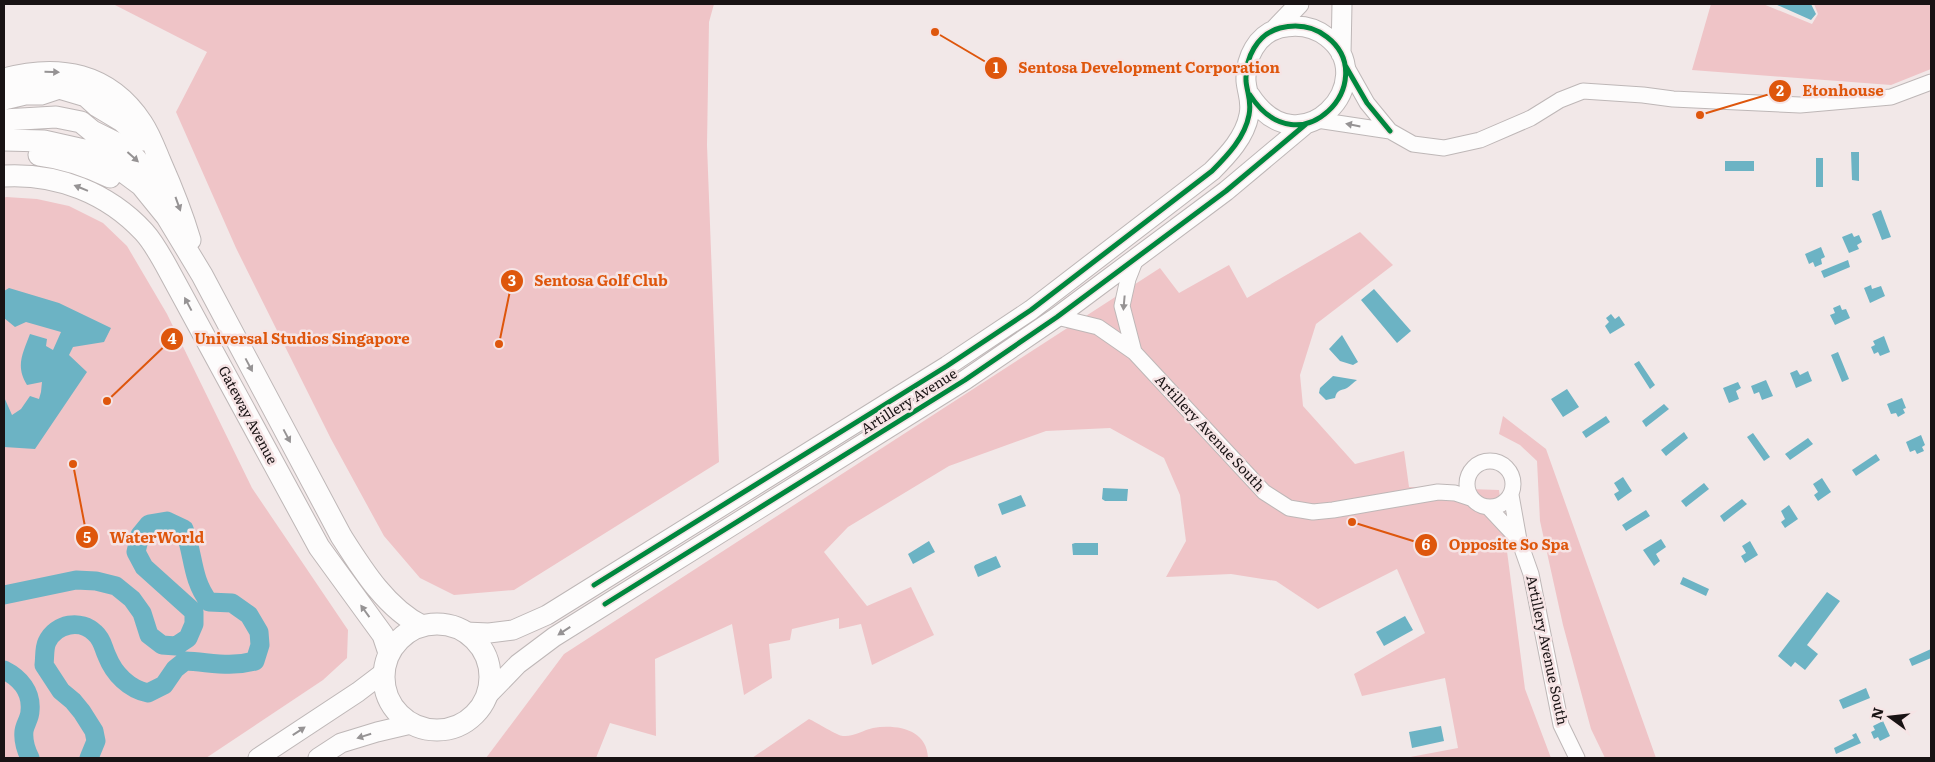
<svg xmlns="http://www.w3.org/2000/svg" width="1935" height="762" viewBox="0 0 1935 762" font-family="Literata,serif">
<style>
.green{fill:#efc4c7}
.water{fill:#6cb3c4}
.lines{fill:none;stroke-linecap:round;stroke-linejoin:round}
.canal{stroke:#6cb3c4;stroke-width:19}
.minor-casing{stroke:#beb7b7;stroke-width:17}
.tertiary-casing{stroke:#beb7b7;stroke-width:21}
.secondary-casing{stroke:#beb7b7;stroke-width:23}
.minor{stroke:#fdfcfc;stroke-width:15}
.tertiary{stroke:#fdfcfc;stroke-width:19}
.secondary{stroke:#fdfcfc;stroke-width:21}
.cycleway-casing{stroke:#f6e4e5;stroke-width:8}
.cycleway{stroke:#00873e;stroke-width:5}
.oneway{fill:#969394}
.labels{text-anchor:middle;stroke-width:5;stroke-linejoin:round;paint-order:stroke}
.street-label{font-size:14px;fill:#191314;stroke:#f6e4e5}
.leader{fill:none;stroke:#de560c;stroke-width:2}
.callout-dot{fill:#de560c;stroke:#f6e4e5;stroke-width:2}
.mark-label{font-size:15px;text-anchor:middle;font-weight:bold;fill:#fff}
.callout-label{font-size:15px;text-anchor:middle;font-weight:bold;fill:#de560c;stroke:#f6e4e5;stroke-width:5;stroke-linejoin:round;paint-order:stroke}
</style>
<rect width="100%" height="100%" fill="#f2e8e8"/>
<path class="green" d="M113 4H714L709 22 707 145 719 462 514 590 454 595 420 578 384 536 331 439 236 248 176 112 207 52Z
M1711 4H1763L1812 24 1818 14 1814 4H1931V69L1891 85 1692 70Z
M6 197 37 199 69 206 103 223 127 246 167 314 252 488 348 630 347 658 323 680 206 758H4V198Z
M1360 232 1393 265 1316 324 1300 375 1303 406 1355 464 1404 451 1409 487 1499 490 1525 689 1551 758H1405L1458 748 1445 678 1362 696 1354 674 1425 633 1397 569 1318 609 1276 581 1231 574 1166 577 1186 541 1180 495 1164 458 1110 428 1046 431 949 466 848 527 824 552 867 606 911 587 934 635 872 665 861 624 839 629V618L792 629 790 640 769 644 772 678 744 695 732 624 655 659 656 736 610 723 596 758H486L564 654 1160 268 1179 293 1229 265 1247 298Z
M1503 416 1546 449 1656 758H1605L1591 729 1563 625 1540 521 1537 461 1520 445 1499 434Z
M809 719C816 722 838 736 843 736 854 737 863 730 873 728 896 724 927 729 928 758H752Z"/>
<path class="water" d="M1775 4H1811L1816 14 1811 20Z
M1851 152H1859V181L1852 180Z
M1816 158H1823V187H1816Z
M1725 161H1754V171H1725Z
M1881 210 1891 237 1882 240 1872 214Z
M1852 233 1854 237 1859 235 1862 242 1857 245 1859 249 1849 253 1842 237Z
M1821 247 1825 257 1821 259 1822 264 1815 267 1813 262 1809 264 1805 254Z
M1848 260 1850 267 1824 278 1821 271Z
M1871 285 1872 289 1881 286 1885 296 1870 303 1864 288Z
M9 288 59 303 111 328 104 342 73 347 69 355 87 372 35 449 4 447V397L12 415 21 409 30 396 39 399 41 392 42 382 27 385C15 366 23 353 30 334L47 339 46 346 53 350 61 332 26 322 15 327 4 318V291Z
M1374 289 1411 331 1397 343 1361 300Z
M1840 305 1842 310 1846 309 1850 318 1835 325 1830 315 1835 313 1833 308Z
M1611 314 1615 319 1619 316 1625 325 1610 334 1605 326 1609 322 1606 318Z
M1342 335 1358 362 1353 365 1340 361 1329 349Z
M1884 336 1890 352 1880 356 1878 352 1874 354 1871 347 1875 345 1873 341Z
M1838 352 1849 379 1842 382 1831 355Z
M1639 361 1655 385 1650 389 1634 364Z
M1797 370 1800 375 1808 371 1812 381 1796 388 1790 373Z
M1333 376 1357 380C1354 382 1350 386 1347 388 1341 391 1337 389 1335 398L1326 400 1319 393 1320 388Z
M1766 380 1773 396 1762 400 1759 392 1754 394 1751 386Z
M1738 382 1741 388 1736 391 1739 399 1729 403 1723 388Z
M1567 389 1579 407 1563 417 1551 399Z
M1902 398 1906 408 1903 409 1905 413 1898 417 1896 413 1891 414 1887 404Z
M1664 404 1669 409 1646 427 1642 421Z
M1606 416 1610 422 1586 438 1582 432Z
M1684 432 1688 438 1666 456 1661 450Z
M1753 433 1770 457 1764 461 1747 437Z
M1921 435 1925 445 1922 447 1924 451 1917 454 1915 450 1910 452 1906 442Z
M1808 438 1813 444 1790 460 1785 454Z
M1876 454 1880 460 1856 476 1852 470Z
M1623 477 1632 491 1618 501 1614 494 1619 491 1614 483Z
M1822 478 1831 492 1818 501 1814 495 1818 492 1813 484Z
M1704 483 1709 489 1686 507 1681 501Z
M1103 488 1128 489 1127 501H1105L1102 499Z
M1021 495 1026 506 1002 515 998 504Z
M1742 499 1747 504 1724 522 1720 516Z
M1789 505 1798 519 1785 528 1781 522 1785 519 1781 511Z
M1646 510 1650 516 1626 531 1622 525Z
M1661 539 1666 547 1656 554 1660 561 1654 566 1643 550Z
M929 541 935 552 913 564 908 554Z
M1750 541 1758 555 1745 563 1741 556 1746 553 1742 546Z
M1075 543H1098V555H1073L1072 544Z
M996 556 1001 567 978 577 974 567 975 565Z
M1683 577 1709 589 1706 596 1680 584Z
M1827 592 1840 601 1807 645 1818 654 1805 670 1795 662 1791 667 1778 656Z
M1405 616 1413 630 1384 646 1376 632Z
M1931 649V658L1912 666 1909 659Z
M1866 688 1870 698 1843 709 1839 700Z
M1883 721 1890 736 1880 741 1878 737 1874 739 1871 732 1875 730 1873 726Z
M1441 726 1444 741 1412 748 1409 732Z
M1856 733 1861 743 1836 754 1834 748 1854 738 1852 735Z"/>
<g class="lines">
<path class="canal" d="M4 595 76 580 96 581 116 586 132 599 142 613 149 635 162 645 176 646 188 638 194 624V612L144 567 136 552 140 535 149 524 167 521 184 529C194 554 191 579 209 602L232 603 249 615 259 632 260 645 255 661C229 668 210 662 185 661L175 669 164 685 148 693C129 689 114 674 107 656 103 648 103 640 95 633 81 619 56 623 47 642 44 648 45 658 44 665L61 691 73 701 82 712 94 731 96 741 89 758
M4 670C20 678 32 692 30 711 30 718 25 724 24 731 23 740 26 750 30 758"/>
<g class="minor-casing">
<path id="minor" d="M1345 64 1367 103 1390 131
M1317 120 1390 131 1413 144 1444 148 1480 140 1531 118 1560 100 1583 91 1643 95 1673 99 1800 105 1891 97 1931 82
M1057 317 1098 327 1134 352 1264 492 1289 508 1313 512 1333 510 1438 492 1455 493 1470 498
M1134 352 1122 306 1128 279 1137 256
M1467 484a23 23 0 1 1 46 0a23 23 0 1 1-46 0Z
M1511 495 1519 540 1531 574 1561 725 1577 758
M1489 508 1518 539"/>
</g>
<g class="tertiary-casing">
<path id="tertiary" d="M1275 29 1299 4
M1341 54 1342 4
M465 632 489 633 513 630 547 615 947 366 1031 310 1212 171C1228 155 1245 137 1249 115 1252 101 1247 93 1246 81 1245 58 1257 34 1280 28 1297 24 1313 26 1327 37 1383 80 1300 172 1250 95
M487 696 518 664 554 637 965 380 1057 317 1226 191 1306 124
M258 758 358 692 383 673
M318 758 341 743 377 732 411 724"/>
</g>
<g class="secondary-casing">
<path id="secondary" d="M4 79C59 64 109 73 142 123 150 135 155 149 160 161 172 188 182 213 190 240
M4 99 25 94H41L59 88 86 96 97 106 122 121 143 140
M4 120 56 117 81 122 92 131 114 142 136 159 154 182 158 193
M4 140 44 141 84 150 110 162 141 185 167 217 202 275 341 536C362 569 386 608 422 626
M39 155C64 158 87 166 110 177
M4 176C57 173 108 193 144 232 154 243 162 258 169 271L319 547 383 635 389 653
M384 677a53 53 0 1 1 106 0a53 53 0 1 1-106 0Z"/>
</g>
<use href="#minor" class="minor"/>
<use href="#tertiary" class="tertiary"/>
<use href="#secondary" class="secondary"/>
<g class="cycleway-casing">
<path id="cycleway" d="M1345 65 1367 103 1390 131
M594 585 947 366 1031 310 1212 171C1228 155 1245 137 1249 115 1252 101 1247 93 1246 81 1245 58 1257 34 1280 28 1297 24 1313 26 1327 37 1383 80 1300 172 1250 95
M605 604 965 380 1057 317 1226 191 1306 124"/>
</g>
<use href="#cycleway" class="cycleway"/>
</g>
<defs><path id="oneway-solid" d="M-6-.8H1V-3.2L6.5 0L1 3.2V.8H-6Z" transform="scale(1.25)"/></defs>
<g class="oneway">
<use href="#oneway-solid" transform="translate(52 72) rotate(2)"/>
<use href="#oneway-solid" transform="translate(1353 125) rotate(-169)"/>
<use href="#oneway-solid" transform="translate(133 157) rotate(42)"/>
<use href="#oneway-solid" transform="translate(81 188) rotate(-158)"/>
<use href="#oneway-solid" transform="translate(178 204) rotate(70)"/>
<use href="#oneway-solid" transform="translate(1124 303) rotate(95)"/>
<use href="#oneway-solid" transform="translate(188 304) rotate(-118)"/>
<use href="#oneway-solid" transform="translate(249 365) rotate(62)"/>
<use href="#oneway-solid" transform="translate(287 436) rotate(62)"/>
<use href="#oneway-solid" transform="translate(365 611) rotate(-126)"/>
<use href="#oneway-solid" transform="translate(564 631) rotate(147)"/>
<use href="#oneway-solid" transform="translate(299 731) rotate(-33)"/>
<use href="#oneway-solid" transform="translate(364 736) rotate(163)"/>
</g>
<g class="labels">
<g class="street-label">
<text transform="translate(909 401) rotate(-32)" y="5">Artillery Avenue</text>
<text transform="translate(248 415) rotate(62)" y="5">Gateway Avenue</text>
<text transform="translate(1210 433) rotate(47)" y="5">Artillery Avenue South</text>
<text transform="translate(1547 650) rotate(78)" y="5">Artillery Avenue South</text>
</g>
</g>
<path class="leader" d="M935 32L996 68M1700 115L1780 91M499 344L512 281M107 401L172 339M73 464L87 537M1352 522L1426 545"/>
<g class="callout-dot">
<circle cx="935" cy="32" r="5"/>
<circle cx="1700" cy="115" r="5"/>
<circle cx="499" cy="344" r="5"/>
<circle cx="107" cy="401" r="5"/>
<circle cx="73" cy="464" r="5"/>
<circle cx="1352" cy="522" r="5"/>
<circle cx="996" cy="68" r="12"/>
<circle cx="1780" cy="91" r="12"/>
<circle cx="512" cy="281" r="12"/>
<circle cx="172" cy="339" r="12"/>
<circle cx="87" cy="537" r="12"/>
<circle cx="1426" cy="545" r="12"/>
</g>
<g class="mark-label">
<text x="996" y="73">1</text>
<text x="1780" y="96">2</text>
<text x="512" y="286">3</text>
<text x="172" y="344">4</text>
<text x="87" y="543">5</text>
<text x="1426" y="550">6</text>
</g>
<g class="callout-label">
<text x="1149" y="73">Sentosa Development Corporation</text>
<text x="1843" y="96">Etonhouse</text>
<text x="601" y="286">Sentosa Golf Club</text>
<text x="302" y="344">Universal Studios Singapore</text>
<text x="157" y="543">WaterWorld</text>
<text x="1509" y="550">Opposite So Spa</text>
</g>
<rect width="1935" height="762" fill="none" stroke="#191314" stroke-width="10"/>
<g transform="translate(1890 717) rotate(285)" stroke="#f6e4e5" stroke-width="4" paint-order="stroke">
<path d="M0-4L9 19L0 12L-9 19Z" fill="#191314"/>
<text y="-8" font-size="14" font-weight="bold" text-anchor="middle" fill="#191314">N</text>
</g>
</svg>
